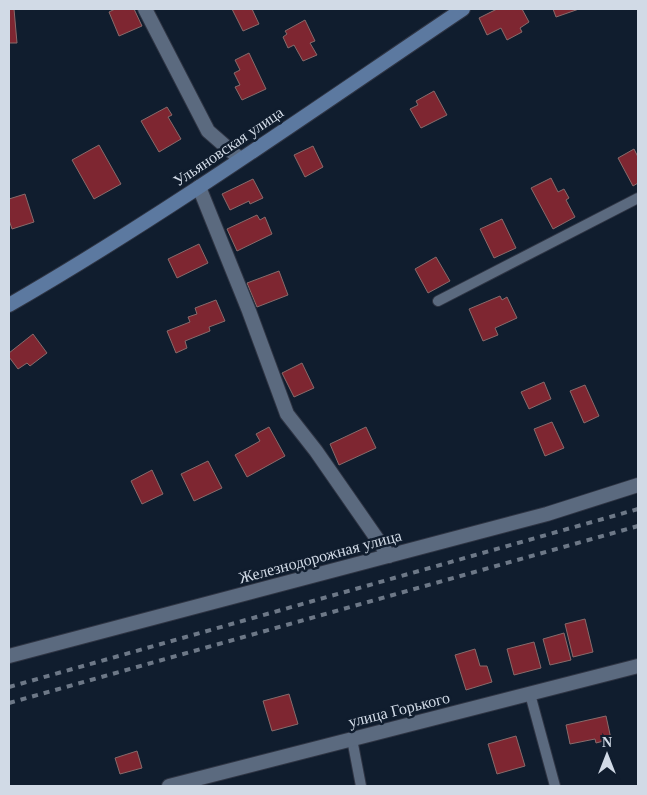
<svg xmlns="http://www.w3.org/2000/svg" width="647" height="795" viewBox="0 0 647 795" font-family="'Times New Roman',serif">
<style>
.building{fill:#7e2631;stroke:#886b6b}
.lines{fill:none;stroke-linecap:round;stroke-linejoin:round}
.service-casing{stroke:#2f3544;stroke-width:12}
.minor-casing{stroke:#2f3544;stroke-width:16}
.secondary-casing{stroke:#2f3544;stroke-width:16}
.service{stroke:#5b6a7f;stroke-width:10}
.minor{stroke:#5b6a7f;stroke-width:14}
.secondary{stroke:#5c79a0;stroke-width:14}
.rail{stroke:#6d7887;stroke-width:4;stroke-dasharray:6 6;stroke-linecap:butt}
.labels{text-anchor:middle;stroke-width:5;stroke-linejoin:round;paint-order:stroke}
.street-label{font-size:16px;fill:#d1dae6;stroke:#101d2e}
</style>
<rect width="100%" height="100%" fill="#101d2e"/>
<path class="building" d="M9 9H14L17 43H9Z
M115 9H134L142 26 119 36 109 12Z
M232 9H252L259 24 243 31Z
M497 9H522L529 22 520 28 522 32 507 40 501 28 487 35 479 18Z
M553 9H579L556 17Z
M305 20 315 41 310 43 317 55 303 61 294 45 288 48 283 37 287 34 285 31Z
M249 53 266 89 242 100 235 87 240 85 234 73 240 70 235 60Z
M434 91 447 115 421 128 410 109 418 105 416 101Z
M167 107 172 115 168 117 181 139 159 152 141 121Z
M99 145 121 184 94 199 72 160Z
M313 146 323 167 305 177 294 155Z
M634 149 638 157V183L633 186 618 158Z
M551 178 558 192 564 189 569 198 566 200 575 217 553 229 531 188Z
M253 179 263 198 250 204 249 201 230 210 222 194Z
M25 194 34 222 12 229 9 220V199Z
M257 215 260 220 265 217 272 234 237 251 227 229Z
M502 219 516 248 494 258 480 229Z
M199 244 208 263 177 278 168 259Z
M436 257 450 281 428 293 415 269Z
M279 271 288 295 257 307 247 283Z
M500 296 502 300 507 297 517 318 495 328 498 335 483 341 469 309Z
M216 300 225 321 209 327 210 331 185 341 187 348 176 353 167 331 190 322 188 317 197 314 195 308Z
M33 334 47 353 30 366 27 363 18 369 9 357V353Z
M302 363 314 388 294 397 282 373Z
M544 382 551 399 529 409 521 392Z
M585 385 599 416 584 423 570 391Z
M552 422 564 448 545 456 534 429Z
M269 427 285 456 247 477 235 455 260 441 256 434Z
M366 427 376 448 339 465 330 444Z
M208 461 222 488 194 501 181 474Z
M152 470 163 494 142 504 131 481Z
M585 619 593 652 573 657 565 624Z
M564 633 571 660 550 665 543 639Z
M534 642 541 668 514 675 507 649Z
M475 649 480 666H487L492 682 466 690 455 655Z
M289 694 298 724 272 731 263 701Z
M606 716 611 739 596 743 595 739 570 744 566 725Z
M516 736 525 766 497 774 488 744Z
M137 751 142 768 120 774 115 758Z"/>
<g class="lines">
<g class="service-casing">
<path id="service" d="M438 301 638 198
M530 694 555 786
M352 739 361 786"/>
</g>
<g class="minor-casing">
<path id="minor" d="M145 9 208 131 240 159
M199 187 249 311 287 414 316 451 389 556
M9 656 547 514 638 485
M169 786 638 666"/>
</g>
<g class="secondary-casing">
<path id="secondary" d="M9 305C165 215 313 110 463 9"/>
</g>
<use href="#service" class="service"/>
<use href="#minor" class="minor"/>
<use href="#secondary" class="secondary"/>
<path class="rail" d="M9 687 638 509
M9 703 638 526"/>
</g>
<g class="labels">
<g class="street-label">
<text transform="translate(228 146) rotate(-34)" y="6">Ульяновская улица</text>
<text transform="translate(320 556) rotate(-15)" y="6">Железнодорожная улица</text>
<text transform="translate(399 709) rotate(-14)" y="6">улица Горького</text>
</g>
</g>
<rect width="647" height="795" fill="none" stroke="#d1dae6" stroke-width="20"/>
<g transform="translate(607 755)" stroke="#101d2e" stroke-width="4" paint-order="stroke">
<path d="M0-4L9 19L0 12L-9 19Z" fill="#d1dae6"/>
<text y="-8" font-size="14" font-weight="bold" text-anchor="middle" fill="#d1dae6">N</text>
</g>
</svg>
